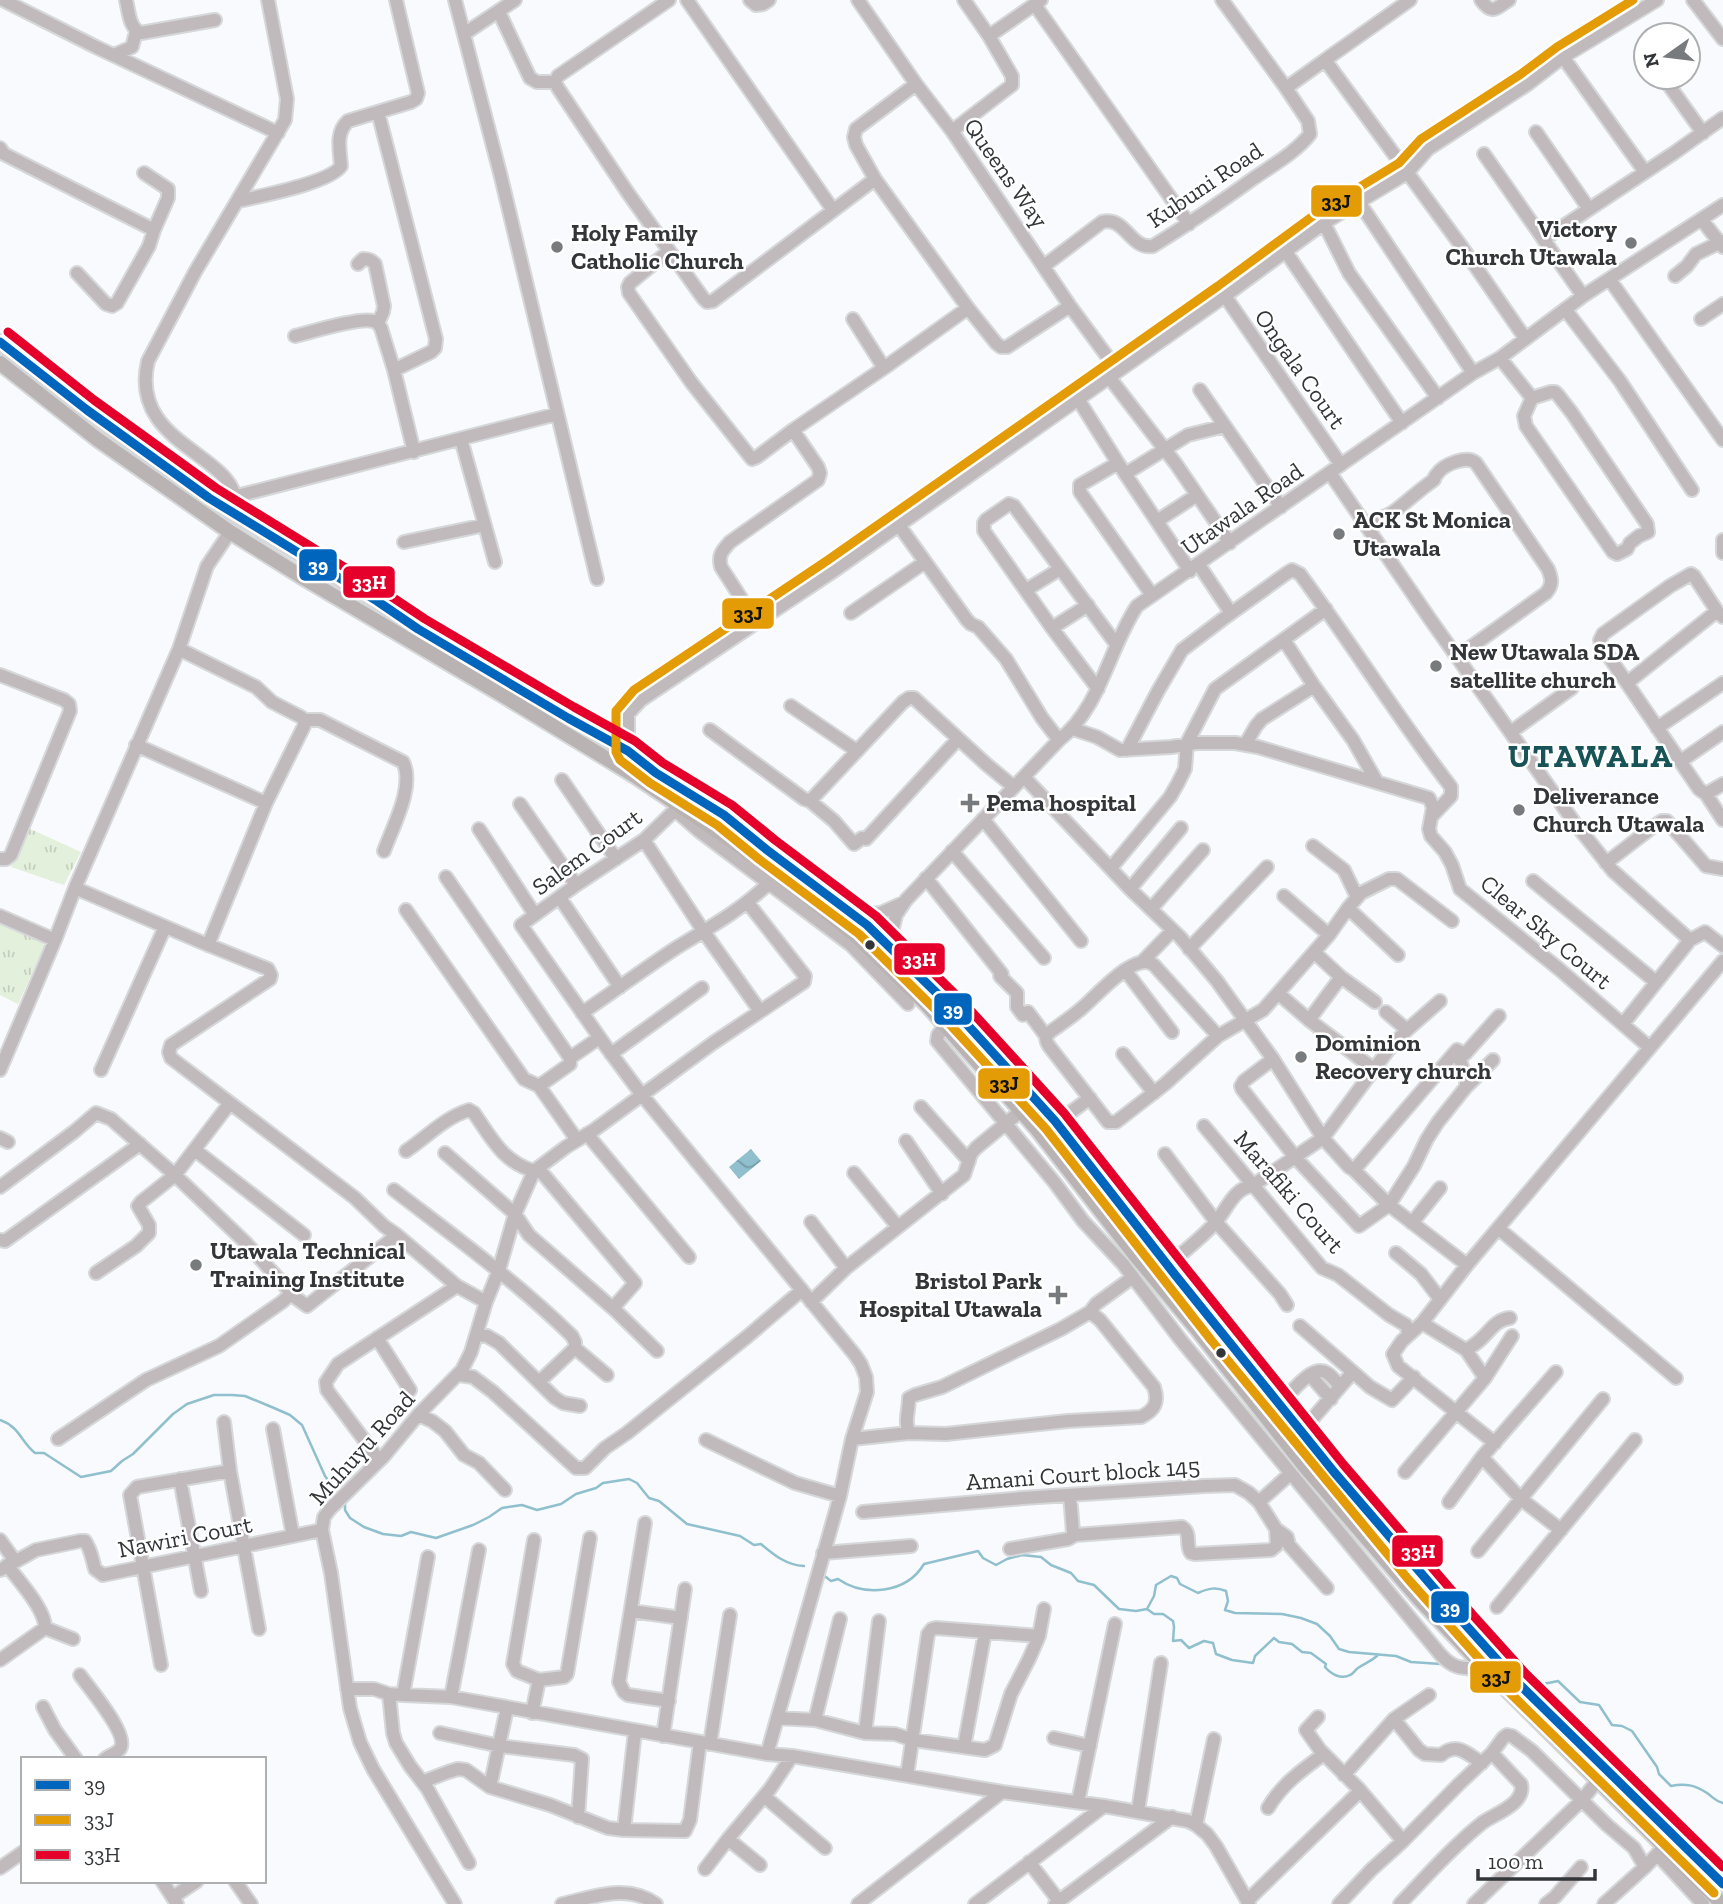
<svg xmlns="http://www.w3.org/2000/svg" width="1723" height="1904" viewBox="0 0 1723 1904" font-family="'Zilla Slab',serif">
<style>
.grass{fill:url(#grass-tufts)}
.water{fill:url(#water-waves)}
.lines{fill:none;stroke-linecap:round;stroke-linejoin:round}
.stream{stroke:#90bfcd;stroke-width:2.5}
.minor-casing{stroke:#d5d7d9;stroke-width:16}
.major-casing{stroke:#d5d7d9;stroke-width:18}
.minor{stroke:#c1babc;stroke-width:12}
.major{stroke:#b9b3b3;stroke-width:14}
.bus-1-casing{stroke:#fff;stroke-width:14}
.bus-2-casing{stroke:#fff;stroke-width:14}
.bus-3-casing{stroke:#fff;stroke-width:14}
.bus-1{stroke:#0065bd;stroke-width:9}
.bus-2{stroke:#e39b06;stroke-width:9}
.bus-3{stroke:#e4002b;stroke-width:9}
.poi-dot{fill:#787b7e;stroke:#fff;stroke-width:2.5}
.bus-dot{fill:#333639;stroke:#fff;stroke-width:2.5}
.labels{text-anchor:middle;stroke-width:5;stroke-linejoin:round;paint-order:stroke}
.street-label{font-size:24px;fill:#333639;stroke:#fff}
.poi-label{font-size:24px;font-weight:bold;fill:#333639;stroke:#fff;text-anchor:start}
.district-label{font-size:32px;font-weight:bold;letter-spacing:2px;fill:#185457;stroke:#fff}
.line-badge{stroke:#fff;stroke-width:2.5}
.badge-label{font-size:19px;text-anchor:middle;font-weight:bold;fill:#fff}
.pale-badge-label{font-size:19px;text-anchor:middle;font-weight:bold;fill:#111}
</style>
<defs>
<pattern id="grass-tufts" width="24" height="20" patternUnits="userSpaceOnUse" patternTransform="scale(1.75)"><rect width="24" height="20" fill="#e3f0db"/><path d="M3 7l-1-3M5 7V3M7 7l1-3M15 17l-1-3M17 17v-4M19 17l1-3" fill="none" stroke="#c3cebd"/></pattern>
<pattern id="water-waves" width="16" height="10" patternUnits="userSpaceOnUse" patternTransform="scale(1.75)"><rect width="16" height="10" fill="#90bfcd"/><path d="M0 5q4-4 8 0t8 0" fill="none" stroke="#769ca7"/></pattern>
</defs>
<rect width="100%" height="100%" fill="#f8fafd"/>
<path class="grass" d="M28 828 81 852 64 885 11 867Z
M0 919 47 941 18 1004 0 995Z"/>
<path class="water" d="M751 1149 761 1161 739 1179 729 1167Z"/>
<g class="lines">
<path class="stream" d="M0 1420C20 1427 21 1442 35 1453H44L81 1477 111 1471 122 1461 133 1454 173 1414 187 1404 214 1395H232L245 1396 274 1408 290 1415 302 1425 325 1476 335 1490
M345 1502V1510L350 1518 364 1527 383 1534 401 1536 411 1532 436 1538 473 1525 489 1517 502 1508 522 1505 537 1510 561 1504 576 1494 596 1488 603 1483 629 1479 637 1483 649 1498 659 1501 687 1524 740 1536 754 1545 761 1544C774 1555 786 1565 804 1566
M822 1574 831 1581 838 1579C864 1597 906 1594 924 1564L978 1551 983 1558 996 1565 1007 1559 1022 1555 1041 1557 1051 1565 1071 1573 1078 1581 1094 1585 1119 1609 1136 1611 1147 1609 1154 1596 1156 1585 1171 1576 1177 1578 1180 1584 1198 1593C1209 1588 1216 1587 1226 1591L1228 1601 1225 1610 1235 1613 1282 1614 1301 1618 1317 1624 1330 1636 1339 1649 1349 1652 1396 1656 1411 1662 1441 1664
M1147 1609 1154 1614H1163L1173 1621 1174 1627 1173 1641 1181 1640 1189 1648 1204 1641 1213 1643 1216 1654 1232 1660 1253 1663 1255 1656 1274 1638 1279 1642 1292 1644 1302 1652 1311 1653 1326 1664 1325 1667C1331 1674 1341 1680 1350 1675 1353 1674 1355 1670 1358 1668 1365 1663 1370 1662 1377 1656
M1463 1672 1475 1680 1479 1686 1499 1691
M1529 1687 1558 1681 1580 1702 1599 1705 1612 1725 1622 1726 1632 1731 1657 1767 1659 1774 1671 1786C1685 1783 1695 1785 1707 1793 1714 1798 1715 1801 1723 1803"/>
<g class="minor-casing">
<path id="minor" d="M3 0 96 47 278 133
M126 0C129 12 129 28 141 33L215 20
M455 0 501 177 597 579
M669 0 558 76 555 82 558 88 628 193 703 298 707 302 713 301 875 179
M687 0 833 210
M750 0 756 5 763 4 769 0
M858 0 916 84 952 131 1070 306 1118 371
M1222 0 1286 88 1325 60 1462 247 1525 338
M1481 0C1492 15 1495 9 1509 0
M1693 0 1723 39
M1035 5 1189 224
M499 12 530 78 537 82H555
M464 34 515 0
M989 36 1041 0
M114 55 132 47 136 32
M1563 57 1645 172
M1325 60 1410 0
M1663 77 1703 133
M916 84 856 129 854 137 856 145 875 179 968 308 996 343 1001 347H1007L1070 306
M378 112 436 339 435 348 431 352 394 370
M952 131 1012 85V76L989 36 964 0
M1536 132 1589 209
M0 148 4 154 154 230
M1484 154 1583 296
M238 201C260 196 330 183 341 166 340 150 335 133 348 121L411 102 416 99 418 93 396 0
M1359 202 1473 373
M1702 220 1723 247
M1324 223 1349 273 1438 398
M1544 239 1674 153 1723 118
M669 251 630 283 628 287 629 293 691 382 752 459 757 457 793 430 884 368 968 308
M1286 252 1402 423
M358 264 363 259C369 259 371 260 375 264L384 306 383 312 378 323
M1044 266 1102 222C1126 216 1130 250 1153 246 1187 225 1221 202 1254 178 1273 165 1296 152 1310 134L1308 121 1286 88
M77 273 106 304 112 306 117 303 149 246 154 230 168 198V189L144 173
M1675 276 1687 266 1696 254 1723 241
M1610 280 1723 440
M1225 296 1341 465
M1565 309 1620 381 1692 490
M853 319 884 368
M1701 319 1723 304
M295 336C311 332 360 317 373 321 378 322 378 324 381 328L394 370 414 452
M1500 358 1532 398
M1109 377 1176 464 1230 543
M1200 390 1281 507
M1551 392H1555L1558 395 1572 413 1647 524 1648 532 1639 536 1630 543 1627 549 1617 554 1613 552 1526 426 1524 416 1532 398Z
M1078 399 1118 463 1190 571
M461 439 495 562
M1118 463 1080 485V492L1152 595
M1330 473 1430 619 1574 822 1613 871 1690 940
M1125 474 1188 435 1225 426
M237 496 557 414
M230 511 236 506C238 453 128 446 148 361L195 272 285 120 287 99 268 0
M1157 521 1197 495
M898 524 967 620 971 624 978 627 1006 659 1042 718 1059 740
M1365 524C1376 520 1387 517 1396 510 1408 501 1418 491 1431 482 1438 477 1431 481 1437 474 1444 464 1467 455 1476 463L1548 569C1552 579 1553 585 1546 593L1457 657
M1723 540V553
M404 542 485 525
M1199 565 1231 613
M1026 590 1060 569
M851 613 925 562
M1723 617 1717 611 1694 576 1691 574 1670 586 1603 634 1600 640 1601 645 1699 789 1706 794 1723 784
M757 623 721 567C718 555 722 551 730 542L818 480 820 473 818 467 793 430
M1052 628 1088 605
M1284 640 1314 686 1353 740 1377 782
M179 649 256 687 272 702 301 717 304 720V726L266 803 208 945
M0 675 64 700 69 704 70 711 11 855 6 859H0
M1627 683 1717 611
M1098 689 1052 628 984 531V523L986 520 1009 504 1014 506 1116 644
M791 706 857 751
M304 720H320L403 762C415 786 393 826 384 851
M1657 728 1723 683
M1073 729 1097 737 1120 750 1171 747 1196 743H1235L1258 747 1429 798 1433 807 1429 829 1431 836 1445 852 1452 865 1460 889 1559 969 1649 1047
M710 730 804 799 810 801 903 702 909 698H914L986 764 1014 787
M1511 732 1572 688
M136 745 266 803
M1245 745 1256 726 1262 719 1314 686
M1127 750 1158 691 1182 650 1223 619 1287 573 1292 570 1300 574C1352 644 1398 718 1451 787V796L1432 816
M628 751V714L641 700 835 570 1225 296 1324 223 1407 173 1428 149 1528 84 1563 57 1657 0
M1681 761 1723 732
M1024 777 1130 889 1180 937 1217 981 1273 1059 1323 1138 1349 1167 1354 1170 1389 1205 1467 1265 1723 961
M562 780 616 859
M1706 794 1723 820
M810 801 834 821 854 844 862 838 866 839 958 739
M675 802V810L699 831 851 945 908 1004
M520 804 576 885
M675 810 644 840 576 885 521 925 607 1048 642 1095 713 1043 804 982 805 976 748 903
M983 819 1081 941
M479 829 535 915
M644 840 704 932 760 1011
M1313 846 1344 870 1357 897
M952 851 1044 958
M1606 863 1654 826 1662 821H1667L1706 866 1723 869
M1111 868 1170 797 1178 783 1185 769 1187 743 1215 689 1326 609
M446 877 570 1058V1064L539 1086 577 1140
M926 878 1002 974 1000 976 1017 993V1007L1023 1015 1028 1012 1046 1036
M1533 881 1656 982
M75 888 201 942 268 969 271 975 270 979 171 1045 169 1052 171 1058 355 1198 384 1226 397 1235 457 1286 486 1302
M1130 889 1181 828
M1284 896 1329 935
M560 898 620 987
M1348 908 1398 955
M1151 909 1203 850
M406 910 524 1079 539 1086
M853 915 881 913 903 903
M0 916 55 940 75 888 179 649 207 566 230 532
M1189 949 1267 867
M884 950 889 945 896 915 906 900 1059 740C1101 707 1108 650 1137 606L1473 373 1500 358 1583 296 1723 205
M1314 952 1341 977 1375 1002
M1143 961 1173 930
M1125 970 1172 1032
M1279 994 1309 1020 1375 1070
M1386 1012 1407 1030
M582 1013C613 992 644 969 676 948 710 927 740 911 769 883
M1309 1020 1341 977
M1623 1024 1690 940 1705 932 1723 946
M945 1026 938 1035 937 1041 1055 1183 1083 1221 1123 1264 1180 1339 1440 1654C1455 1671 1464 1668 1485 1668
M1218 1036 1154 965C1135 950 1096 997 1082 1008 1072 1017 1061 1024 1050 1032 1045 1037 1045 1039 1049 1046L1108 1122H1116L1165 1084 1218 1036 1263 1010 1329 935 1348 908 1361 893 1389 879H1397L1452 921
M611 1054 702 988
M1123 1054 1154 1093
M570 1058 599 1038
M1273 1059 1244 1081 1241 1086 1242 1089 1295 1157 1359 1226 1389 1205 1414 1166 1427 1139 1438 1122 1466 1087V1079L1457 1050
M0 1070 55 940
M101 1070 165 927
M1466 1087 1493 1060
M921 1107 969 1161
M1065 1116 1103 1173
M1058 1117 1067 1115 1090 1098
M1204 1126 1322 1268 1338 1275 1389 1315 1406 1325 1409 1335
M587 1134 689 1257
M0 1138 8 1142
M906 1141 942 1194
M195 1150 304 1235
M406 1151C427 1137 444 1118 469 1110L474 1113C492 1139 503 1162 534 1171
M445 1153 515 1214 529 1235 616 1311 657 1351
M1165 1154 1216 1222 1280 1294 1287 1305
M538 1168 635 1283 613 1308
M1354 1170 1457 1050 1465 1054 1499 1016
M854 1173 898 1227
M0 1187 75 1131 96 1113 111 1119 175 1175 245 1242 296 1298 307 1306 397 1235
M394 1190C455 1237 517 1282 572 1336L575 1342V1348
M811 1222 846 1268
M1412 1223 1440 1188
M1498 1228 1676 1378
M0 1240 5 1241 140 1144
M1396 1253 1421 1274 1440 1299
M1169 1256 1197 1291
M1168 1265C1184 1252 1200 1239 1214 1224 1226 1212 1233 1188 1252 1186L1323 1138 1389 1049 1407 1030 1440 1001
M1467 1265 1422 1323 1402 1341 1393 1354 1398 1366 1495 1443
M96 1273 136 1246 149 1233V1225L138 1206 141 1202 175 1175 230 1103
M811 1302 846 1268 964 1175 971 1154 976 1148 1021 1111
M1422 1323 1466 1350 1485 1378
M1300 1326 1353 1372
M477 1335 487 1336 499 1343 555 1398 563 1403 580 1406
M377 1338 410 1390
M575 1348 607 1375
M1243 1349 1263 1373
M1466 1350C1471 1347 1477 1343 1481 1339 1491 1330 1495 1320 1510 1318
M459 1375 473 1377 493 1392 576 1468H585L605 1448 627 1433 748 1336 802 1290
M1310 1375 1331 1399
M539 1382 575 1348
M1292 1391C1300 1383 1315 1365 1327 1373 1332 1376 1336 1382 1340 1386
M418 1415 432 1421 445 1431 464 1455 479 1463 505 1490
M1314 1417 1353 1372 1370 1387 1392 1400 1414 1377
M224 1422 230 1471 259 1629
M273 1429 293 1536
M909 1433C904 1419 909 1412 909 1398L915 1395 942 1387 1061 1329 1090 1312 1096 1304 1133 1277
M58 1439 146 1380 219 1346 282 1302 292 1293
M852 1439 909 1433 946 1434 1068 1421 1141 1417C1155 1410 1159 1402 1154 1387L1100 1320 1090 1312
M706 1440 795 1483 840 1496
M1482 1457 1521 1499 1561 1530
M379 1460 327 1390 326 1382 338 1364 457 1286
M1405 1472 1485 1378 1512 1336
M180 1479 201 1591
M1070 1495 1073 1532 1075 1535 1182 1527C1192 1533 1185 1545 1191 1553L1195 1554 1271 1550 1277 1545 1276 1529 1259 1502
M1449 1502 1482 1457 1556 1372
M863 1512 1023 1498 1204 1486 1235 1485 1249 1493 1259 1502 1290 1474
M645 1523 619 1682 624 1692 628 1695 669 1701
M1276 1529 1287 1537 1289 1545 1327 1588
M0 1540 15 1561
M534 1540 513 1664 517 1671 539 1680
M1010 1549 1068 1539 1075 1535
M1478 1551 1603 1399
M823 1553 911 1546
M0 1570 36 1550 80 1541H85C91 1549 92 1559 95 1569L103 1575 322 1530
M1497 1607 1635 1440
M631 1611 681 1618
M45 1628 73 1639
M0 1660 45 1628C46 1610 18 1580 7 1565
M161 1665 130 1495 137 1487 230 1471
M80 1675C88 1687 130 1735 120 1749 117 1753 109 1756 105 1759
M347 1689H374L389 1694 403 1695 451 1697 767 1754 792 1756 1002 1792 1104 1806 1188 1821 1196 1825 1207 1834 1216 1846 1249 1904
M389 1694 393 1733 396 1743 410 1766 427 1788 469 1863
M403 1695 428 1557
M451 1697 479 1550
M43 1707 55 1730 76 1759
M532 1713 539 1680 564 1677 567 1674 590 1538
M1318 1717 1306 1730 1320 1750 1359 1789 1403 1841
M777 1718 815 1720 865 1733 895 1734 913 1740 985 1750 995 1745 1011 1694 1029 1659 1039 1636 1044 1609
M1394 1719 1419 1750 1425 1754 1441 1755C1457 1742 1466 1753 1482 1763
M815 1720 840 1619
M440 1733 500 1746 574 1755 582 1759 578 1817
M865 1733 879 1621
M663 1736 685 1589
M1054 1738 1090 1746
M710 1744 730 1615
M964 1747 985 1632
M907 1775 928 1634 932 1629 936 1628 1039 1636
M1344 1775 1394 1719 1429 1695
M422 1782 448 1772 458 1769 466 1770 490 1787 550 1805 608 1828 624 1830 635 1731
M490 1787 507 1708
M764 1796 825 1848
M1078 1802 1115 1624
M1268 1808C1282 1784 1302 1770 1324 1754
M1138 1811 1161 1663
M1196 1825 1214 1739
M624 1830 685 1831 690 1820 700 1742
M728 1839 760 1865
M1657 1854 1703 1904
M1029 1862 1059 1901
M0 1868 23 1852
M705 1869 728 1839 770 1789 792 1756
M162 1881 177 1904
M235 1881 251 1904
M173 1897 197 1881
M1247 1901 1360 1791
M455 1904 373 1769 360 1742 350 1708 331 1573 322 1530 324 1517 330 1509 384 1456 418 1415 462 1370 471 1352 486 1302 499 1270 515 1214 534 1171 566 1147 594 1130 642 1095 855 1355 861 1364 866 1377 867 1392 852 1439 840 1496 767 1754
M562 1904C594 1897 627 1883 656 1904
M858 1904 1002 1792
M975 1904 1104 1806
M1055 1904 1172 1817
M1339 1904 1371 1870 1403 1841 1459 1784 1492 1753 1503 1738 1507 1735 1512 1736 1532 1751 1607 1825 1634 1848 1645 1867
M1400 1904C1426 1877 1452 1847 1482 1823 1494 1814 1526 1804 1521 1784L1492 1753
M1474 1904 1582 1800 1598 1780
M1546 1904 1555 1897 1581 1867
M1604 1904 1645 1867 1665 1846"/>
</g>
<g class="major-casing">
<path id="major" d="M0 342 87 410 209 498 377 601 418 629 568 718 628 751 656 773 724 815 767 850 867 925 953 1009 1055 1121 1176 1276 1334 1472 1463 1622 1517 1682 1723 1884
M0 363 97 439 230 532 307 580 504 696 635 776 748 852 813 901 856 936 927 1005 1036 1128 1135 1255 1196 1328 1306 1468 1420 1600 1485 1668 1722 1904"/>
</g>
<use href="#minor" class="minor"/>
<use href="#major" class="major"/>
<g class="bus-1-casing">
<path id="bus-1" d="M0 342 87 410 209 498 377 601 418 629 568 718 628 751 656 773 724 815 767 850 867 925 953 1009 1055 1121 1176 1276 1334 1472 1463 1622 1517 1682 1723 1884"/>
</g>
<g class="bus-2-casing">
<path id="bus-2" d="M1633 0 1557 47 1521 74 1421 139 1399 163 1317 213 1218 286 828 560 634 690 616 711V752L620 760 650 783 717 825 760 860 859 934 944 1018 1046 1129 1211 1340 1408 1579 1508 1691 1714 1893"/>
</g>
<g class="bus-3-casing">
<path id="bus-3" d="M8 332 94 400 216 488 383 591 425 619 574 707 635 741 663 763 732 805 775 840 876 916 962 1001 1064 1113 1186 1268 1343 1464 1472 1614 1526 1674 1723 1867"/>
</g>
<use href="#bus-1" class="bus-1"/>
<use href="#bus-2" class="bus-2"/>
<use href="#bus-3" class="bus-3"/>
</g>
<g class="poi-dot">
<circle cx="1631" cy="243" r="7"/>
<circle cx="557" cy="247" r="7"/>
<circle cx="1339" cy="534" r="7"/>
<circle cx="1436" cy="666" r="7"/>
<path d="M966.5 792.5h7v7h7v7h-7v7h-7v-7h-7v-7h7z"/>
<circle cx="1519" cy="810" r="7"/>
<circle cx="1301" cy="1057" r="7"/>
<circle cx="196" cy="1265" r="7"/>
<path d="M1054.5 1284.5h7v7h7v7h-7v7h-7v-7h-7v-7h7z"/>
</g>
<g class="bus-dot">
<circle cx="870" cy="945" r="6"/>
<circle cx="1221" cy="1353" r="6"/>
</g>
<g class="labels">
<g class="street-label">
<text transform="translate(1006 173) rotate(55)" y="8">Queens Way</text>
<text transform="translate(1205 185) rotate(-34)" y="8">Kubuni Road</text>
<text transform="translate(1300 369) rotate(55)" y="8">Ongala Court</text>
<text transform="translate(1242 509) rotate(-35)" y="8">Utawala Road</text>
<text transform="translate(587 852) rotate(-36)" y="8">Salem Court</text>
<text transform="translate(1546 932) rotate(40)" y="8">Clear Sky Court</text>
<text transform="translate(1289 1192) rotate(49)" y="8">Marafiki Court</text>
<text transform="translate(362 1448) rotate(-48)" y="8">Muhuyu Road</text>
<text transform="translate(1083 1474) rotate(-4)" y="8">Amani Court block 145</text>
<text transform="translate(185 1537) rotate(-11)" y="8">Nawiri Court</text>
</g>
<g class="poi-label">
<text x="1617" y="237" text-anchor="end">Victory<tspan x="1617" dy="28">Church Utawala</tspan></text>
<text x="571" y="241">Holy Family<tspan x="571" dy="28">Catholic Church</tspan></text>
<text x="1353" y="528">ACK St Monica<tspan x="1353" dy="28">Utawala</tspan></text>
<text x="1450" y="660">New Utawala SDA<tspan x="1450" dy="28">satellite church</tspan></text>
<text x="1533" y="804">Deliverance<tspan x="1533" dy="28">Church Utawala</tspan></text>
<text x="986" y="811">Pema hospital</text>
<text x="1315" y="1051">Dominion<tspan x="1315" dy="28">Recovery church</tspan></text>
<text x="210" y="1259">Utawala Technical<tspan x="210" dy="28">Training Institute</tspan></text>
<text x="1042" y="1289" text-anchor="end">Bristol Park<tspan x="1042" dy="28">Hospital Utawala</tspan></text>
</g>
<g class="district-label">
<text x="1591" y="767">UTAWALA</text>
</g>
</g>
<g class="line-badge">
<rect x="1310" y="184" width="53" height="34" rx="7" fill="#e39b06"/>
<rect x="298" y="548" width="40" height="34" rx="7" fill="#0065bd"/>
<rect x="342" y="565" width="54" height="34" rx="7" fill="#e4002b"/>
<rect x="721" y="597" width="54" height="33" rx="7" fill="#e39b06"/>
<rect x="893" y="942" width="53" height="34" rx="7" fill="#e4002b"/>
<rect x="933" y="992" width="40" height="34" rx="7" fill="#0065bd"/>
<rect x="977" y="1067" width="54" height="33" rx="7" fill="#e39b06"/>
<rect x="1391" y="1534" width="53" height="34" rx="7" fill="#e4002b"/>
<rect x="1430" y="1590" width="40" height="34" rx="7" fill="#0065bd"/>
<rect x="1469" y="1660" width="53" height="34" rx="7" fill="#e39b06"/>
</g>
<g class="badge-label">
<text x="318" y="572">39</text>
<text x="369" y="589">33H</text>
<text x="919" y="966">33H</text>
<text x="953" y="1016">39</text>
<text x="1418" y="1558">33H</text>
<text x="1450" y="1614">39</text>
</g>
<g class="pale-badge-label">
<text x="1336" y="208">33J</text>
<text x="748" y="620">33J</text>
<text x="1004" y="1090">33J</text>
<text x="1496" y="1684">33J</text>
</g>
<rect x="21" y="1757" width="245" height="126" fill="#ffffff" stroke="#adafb0" stroke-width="2"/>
<rect x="35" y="1780" width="35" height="10" fill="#0065bd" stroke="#adafb0" stroke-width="2"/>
<text x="84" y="1792" font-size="21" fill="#333639">39</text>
<rect x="35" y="1815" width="35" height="10" fill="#e39b06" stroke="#adafb0" stroke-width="2"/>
<text x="84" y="1827" font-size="21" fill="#333639">33J</text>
<rect x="35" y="1850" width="35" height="10" fill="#e4002b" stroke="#adafb0" stroke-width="2"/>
<text x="84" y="1862" font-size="21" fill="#333639">33H</text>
<g transform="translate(1667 56) rotate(256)"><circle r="33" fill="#ffffff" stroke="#adafb0" stroke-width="2"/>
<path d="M0-5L12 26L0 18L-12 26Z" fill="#787b7e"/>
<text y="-10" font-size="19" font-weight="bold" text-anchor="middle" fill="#333639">N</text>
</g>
<path d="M1478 1869v10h117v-10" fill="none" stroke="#333639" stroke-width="3.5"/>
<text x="1488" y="1869" font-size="21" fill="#333639" stroke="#ffffff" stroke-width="5" paint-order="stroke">100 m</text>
</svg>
